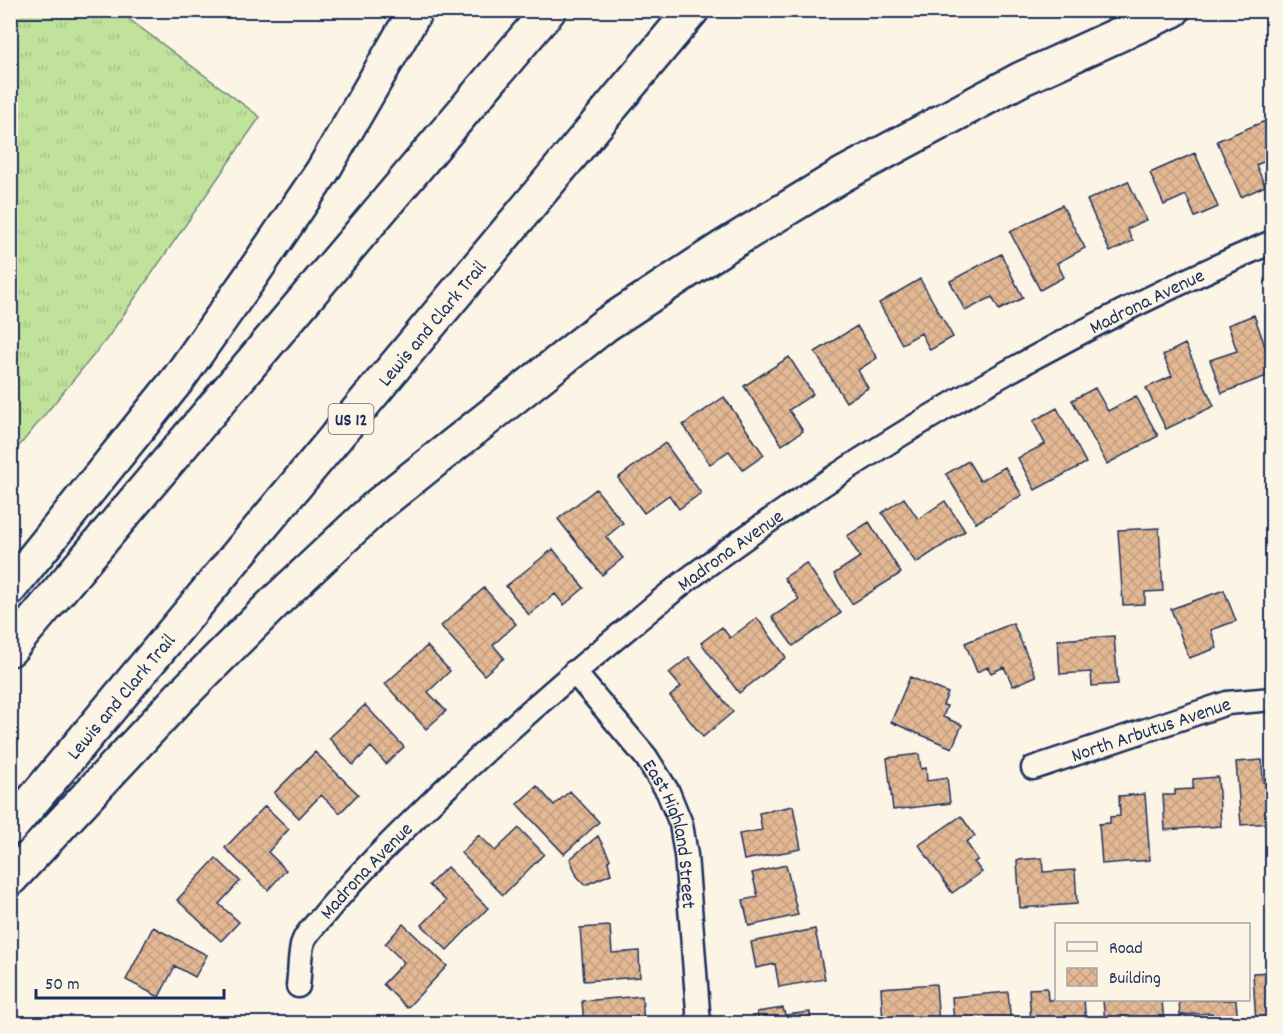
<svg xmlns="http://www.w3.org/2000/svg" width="1283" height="1034" viewBox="0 0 1283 1034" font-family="Dekko,sans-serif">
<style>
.grass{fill:url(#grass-tufts);stroke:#6e887c;stroke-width:1.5}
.building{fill:url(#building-cross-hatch);stroke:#1b2f5e;stroke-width:1.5}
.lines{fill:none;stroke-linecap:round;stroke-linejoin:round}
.minor-casing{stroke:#1b2f5e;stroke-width:27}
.motorway-casing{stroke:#1b2f5e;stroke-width:38}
.minor{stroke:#fcf5e5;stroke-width:22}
.motorway{stroke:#fcf5e5;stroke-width:33}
.labels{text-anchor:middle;stroke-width:5;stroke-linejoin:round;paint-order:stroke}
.shield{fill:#fcf5e5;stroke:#5e6a86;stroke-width:1.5}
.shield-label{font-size:18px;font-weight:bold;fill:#1b2f5e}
.street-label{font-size:20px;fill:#1b2f5e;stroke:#fcf5e5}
</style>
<defs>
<pattern id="grass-tufts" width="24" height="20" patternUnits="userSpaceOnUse" patternTransform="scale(1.5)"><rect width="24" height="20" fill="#c1e29b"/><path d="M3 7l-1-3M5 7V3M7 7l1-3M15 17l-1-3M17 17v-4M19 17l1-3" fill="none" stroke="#a5c288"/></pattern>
<pattern id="building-cross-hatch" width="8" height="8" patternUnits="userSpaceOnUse" patternTransform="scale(1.5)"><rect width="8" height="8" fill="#e3b893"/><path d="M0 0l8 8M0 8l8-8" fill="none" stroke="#c29e81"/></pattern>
</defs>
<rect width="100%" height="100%" fill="#fcf5e5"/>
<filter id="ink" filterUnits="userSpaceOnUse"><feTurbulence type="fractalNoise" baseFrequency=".0167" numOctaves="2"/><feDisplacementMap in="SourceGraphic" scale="12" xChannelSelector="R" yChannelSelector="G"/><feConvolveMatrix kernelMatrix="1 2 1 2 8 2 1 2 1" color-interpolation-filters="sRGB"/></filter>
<g filter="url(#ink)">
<path class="grass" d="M11 10 118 11 260 117 106 340 11 456Z"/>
<path class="building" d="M1270 119 1272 124V158L1256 165 1265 186 1241 197 1217 141Z
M1195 153 1218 207 1195 217 1186 195 1164 205 1150 173Z
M1128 181 1146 220 1127 229 1133 241 1110 252 1087 200Z
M1062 205 1085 248 1057 263 1064 277 1040 290 1010 232Z
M1001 254 1023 298 999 310 992 297 965 311 950 281Z
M920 279 953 337 930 350 921 333 902 344 879 303Z
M1254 315 1272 366V374L1222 393 1210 360 1237 351 1228 325Z
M857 326 877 358 858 370 868 388 846 402 815 352Z
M1185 344 1214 406 1166 429 1146 388 1172 376 1163 355Z
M789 357 813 394 789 410 803 431 782 445 744 386Z
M1095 388 1108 411 1136 396 1158 436 1107 464 1072 400Z
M724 397 764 455 743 470 729 451 710 464 683 425Z
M1057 408 1086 463 1035 490 1018 458 1045 444 1033 421Z
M665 443 701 493 679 509 669 495 644 513 618 478Z
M968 461 980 481 1005 467 1022 495 976 523 946 474Z
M596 489 623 523 606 537 623 558 602 575 558 519Z
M904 498 918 519 945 501 965 531 916 563 882 513Z
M869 522 901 573 852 604 834 574 860 557 847 536Z
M1159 528 1163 591 1145 592V604L1123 605 1118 530Z
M553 549 584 588 564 605 555 594 529 615 506 586Z
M806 563 841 613 793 646 772 617 799 599 784 578Z
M484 588 516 624 493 645 504 658 484 675 441 626Z
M1224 590 1236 621 1211 630 1217 648 1189 658 1171 609Z
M757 618 786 657 739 693 701 643 722 627 730 638Z
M1013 623 1036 676 1013 686 1004 667 991 673 988 667 977 672 965 643Z
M1114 636 1118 684 1092 686 1091 672 1060 674 1058 640Z
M427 646 450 671 428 692 446 711 426 729 385 684Z
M689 657 733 712 703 737 670 696 681 687 669 673Z
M910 677 948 693 943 705 947 706 943 717 962 725 952 748 891 722Z
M365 705 404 747 386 764 371 747 353 765 329 738Z
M315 752 358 794 340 813 321 795 299 818 274 793Z
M919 754 921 769 926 768 927 781 947 778 950 803 893 810 887 758Z
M1262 760 1263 782H1272V823L1241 825 1236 762Z
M1218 777 1221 826 1165 830 1163 795H1175V790L1193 789V779Z
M537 786 554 805 570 791 599 822 564 854 517 804Z
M1145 794 1150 860 1102 864 1099 824 1110 823V817L1120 816 1119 796Z
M265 806 289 829 268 852 286 870 268 890 225 848Z
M793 806 801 849 744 860 739 834 762 830 759 813Z
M961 816 975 836 966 842 978 860 974 862 982 872 952 893 919 845Z
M519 828 544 854 503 895 461 853 479 835 495 851Z
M598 836 610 859 608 862 611 874 585 885 577 876 570 859Z
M216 858 240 881 219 904 239 922 221 941 177 900Z
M1042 858 1043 872 1075 870 1077 904 1020 908 1017 860Z
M786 865 798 915 749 926 743 900 758 897 752 873Z
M447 867 488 908 447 950 422 925 446 901 429 885Z
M403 924 447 966 407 1008 383 984 404 962 385 944Z
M610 926 612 953 639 951 640 977 584 981 580 928Z
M153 927 207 955 195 977 175 966 159 997 126 980Z
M815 929 825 979 779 987 775 964 756 968 751 942Z
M1272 972V1024H1256L1253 973Z
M936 984 939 1024H883L881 988Z
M1047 988 1048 1000H1084L1086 1024H1031L1029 989Z
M1008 992 1011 1024H954L952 997Z
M642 996 644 1024H584L582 1001Z
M1103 1000H1162L1164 1024H1138L1137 1020 1105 1023Z
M1179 1000H1236L1238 1024H1213L1212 1013 1180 1015Z
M783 1008 785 1015 810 1012 811 1024H759L757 1012Z"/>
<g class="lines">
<g class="minor-casing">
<g id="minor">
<path id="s1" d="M574 672 646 757 668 792 681 824 686 855 699 1024"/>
<path id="s2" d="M1033 768 1227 703 1272 699"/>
<path id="s3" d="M298 986C300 972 299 955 303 942 306 933 316 924 322 917 359 872 402 831 444 790 503 734 564 680 628 628 649 611 669 593 691 577 871 443 1067 330 1272 242"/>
</g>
</g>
<g class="motorway-casing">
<g id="motorway">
<path d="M10 588 179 378 249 279 322 172 416 10"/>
<path d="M10 649 549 10"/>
<path id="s4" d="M10 828 692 10"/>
<path d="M10 879 179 698 276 601 377 506 605 325 724 247 842 175 1021 79 1173 10"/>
</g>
</g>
<use href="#minor" class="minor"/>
<use href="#motorway" class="motorway"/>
</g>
</g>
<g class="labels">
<rect class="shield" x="328.5" y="404" width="45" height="30" rx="4.5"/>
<g class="shield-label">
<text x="351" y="425">US 12</text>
</g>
<g class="street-label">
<text dy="7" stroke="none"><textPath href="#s3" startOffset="1112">Madrona Avenue</textPath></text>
<text dy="7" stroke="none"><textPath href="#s4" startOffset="658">Lewis and Clark Trail</textPath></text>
<text dy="7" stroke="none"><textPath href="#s3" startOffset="626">Madrona Avenue</textPath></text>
<text dy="7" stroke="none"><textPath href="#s4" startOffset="172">Lewis and Clark Trail</textPath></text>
<text dy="7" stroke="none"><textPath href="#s2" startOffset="124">North Arbutus Avenue</textPath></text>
<text dy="7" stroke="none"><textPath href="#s1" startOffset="194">East Highland Street</textPath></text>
<text dy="7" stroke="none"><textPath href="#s3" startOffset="140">Madrona Avenue</textPath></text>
</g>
</g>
<rect width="1283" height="1034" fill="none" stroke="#fcf5e5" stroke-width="36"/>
<rect x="18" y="18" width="1247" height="998" fill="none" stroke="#1b2f5e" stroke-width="2" filter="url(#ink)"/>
<rect x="1055" y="923" width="195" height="78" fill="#fcf5e5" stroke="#a2a6af" stroke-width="1.5"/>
<rect x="1067" y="942" width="30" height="9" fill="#fcf5e5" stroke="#a2a6af" stroke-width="1.5"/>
<text x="1109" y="953" font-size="18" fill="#1b2f5e">Road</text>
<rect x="1067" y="968" width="30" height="18" fill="url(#building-cross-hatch)" stroke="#a2a6af" stroke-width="1.5"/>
<text x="1109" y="983" font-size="18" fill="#1b2f5e">Building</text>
<path d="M36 989v9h188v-9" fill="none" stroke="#1b2f5e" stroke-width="3"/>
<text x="45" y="989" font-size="18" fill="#1b2f5e" stroke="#fcf5e5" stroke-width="4.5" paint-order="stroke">50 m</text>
</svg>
